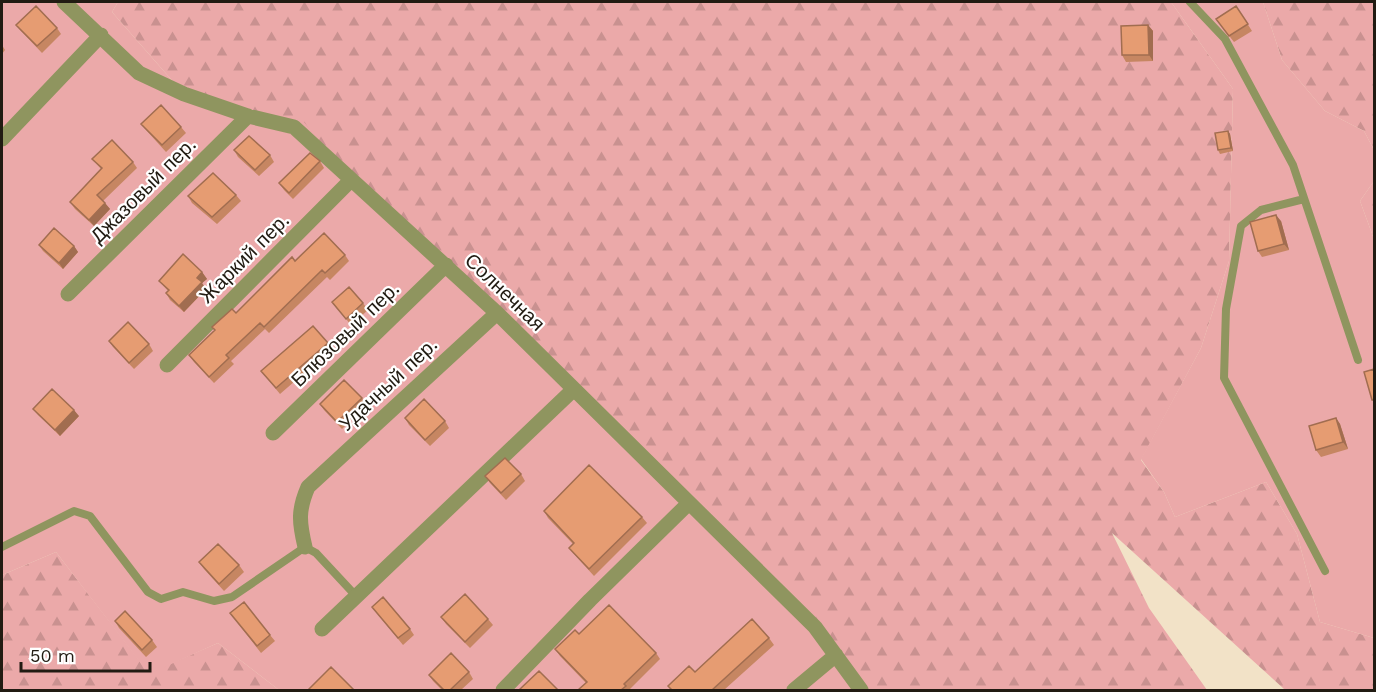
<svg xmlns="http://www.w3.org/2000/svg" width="1376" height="692" viewBox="0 0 1376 692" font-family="'Work Sans',sans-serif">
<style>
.forest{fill:url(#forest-firs)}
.garden{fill:#eba9a9}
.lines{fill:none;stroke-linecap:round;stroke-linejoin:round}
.service{stroke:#8f955f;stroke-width:8}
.minor{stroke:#8f955f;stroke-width:15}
.wall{fill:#c68662}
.shaded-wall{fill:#a16d50}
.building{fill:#e69c72;stroke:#a16d50;stroke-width:1.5}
.labels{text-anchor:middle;stroke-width:4.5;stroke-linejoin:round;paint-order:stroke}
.street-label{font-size:20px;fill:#211b12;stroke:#fff}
</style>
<defs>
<pattern id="forest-firs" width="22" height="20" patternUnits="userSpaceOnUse" patternTransform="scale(1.5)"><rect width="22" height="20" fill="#eba9a9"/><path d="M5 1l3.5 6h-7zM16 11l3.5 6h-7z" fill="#c99190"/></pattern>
</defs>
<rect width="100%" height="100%" fill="#f2e2c7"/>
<path class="forest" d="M118 2H1171L1233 89 1229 261 1201 348 1141 460 1164 492 1175 517 1266 482 1297 534 1320 622 1374 638V690L1284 689 1112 533 1149 608 1207 690H864L184 94 112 12Z
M1263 2H1374V150L1364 131 1325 111 1282 60Z
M1374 181V239L1360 201Z
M56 552 149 673 218 643 279 690H2V575Z"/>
<path class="garden" d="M2 2H118L112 12 184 94 304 122 351 180 815 627 864 690H279L218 643 149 674 56 552 2 575Z
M1171 2H1263L1282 60 1325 111 1364 131 1374 150V181L1360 201 1374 239V638L1320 622 1297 534 1266 482 1175 517 1164 492 1141 459 1201 348 1229 261 1233 89Z"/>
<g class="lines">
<path class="service" d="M1190 2 1225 39 1293 165 1358 360
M1304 199 1261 210 1241 226 1226 309 1224 378 1325 571
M2 547 74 511 90 516 148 592 161 599 183 592 214 601 232 597 305 547 316 553 356 596"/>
<path class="minor" d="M64 2 139 73 184 94 248 116 294 127 497 313 815 627 861 690
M2 139 101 35
M68 294 248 116
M167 365 351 180
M273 433 446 265
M305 547C299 522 298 510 308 487L497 313
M322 629 574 389
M503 690 590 600 689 503
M794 690 836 655"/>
</g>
<path class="wall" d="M1236 6 1252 31 1234 42 1216 19Z
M16 25 57 28 61 34 42 53 21 31Z
M1148 25 1153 31V61L1126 62 1122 55Z
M2 45 5 50 2 54Z
M141 124 181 127 186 133 166 152 146 130Z
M1228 131 1230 134 1233 151 1220 154 1218 150Z
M234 150 270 155 274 162 259 176 238 157Z
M92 159 133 162 137 168 103 201 110 209 94 226 75 209 70 202 101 169Z
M320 161 324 168 293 199 284 190 279 183Z
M236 195 241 201 217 224 192 203 188 196Z
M1281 221 1289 250 1262 257 1258 251Z
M39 245 74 246 78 252 63 269 43 251Z
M345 255 349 261 330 280 327 277 269 333 265 329 231 361 234 364 214 383 194 362 189 355 215 331 212 327 236 313 295 261Z
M202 272 207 279 202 283 206 289 184 312 170 300 166 293 168 291 159 281Z
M332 302 363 303 368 310 351 325Z
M109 341 149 344 153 351 134 369 113 347Z
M328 343 332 349 280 394 261 371Z
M362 398 366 405 342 429 324 410 320 404Z
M33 409 79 416 60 436 38 415Z
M405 418 445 421 449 428 430 446 409 425Z
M1336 418 1340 424 1348 449 1321 457 1316 450Z
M521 474 525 481 506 500 490 483 485 476Z
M544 511 642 517 647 523 594 576 574 554 569 548 573 544 548 518Z
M199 562 239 565 244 572 224 591 204 569Z
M372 607 410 629 414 635 403 645Z
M230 613 270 635 275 641 261 653Z
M441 617 488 619 493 625 470 648 446 624Z
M115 621 152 640 157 647 146 657 119 628Z
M579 634 656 653 660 659 629 690H578L586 683 560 656 555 649Z
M769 638 774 645 724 690H671L668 686Z
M469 672 473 679 461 690H442L433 681 429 675Z"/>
<path class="shaded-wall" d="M1148 25 1153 31V61L1149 55Z
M1228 131 1230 134 1233 151 1231 148Z
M105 203 110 209 94 226 89 220Z
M1276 215 1281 221 1289 250 1284 244Z
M74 246 78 252 63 269 59 263Z
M202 272 207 279 202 283 206 289 184 312 179 306 197 278Z
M74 410 79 416 60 436 55 430Z
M1336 418 1340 424 1348 449 1343 442Z"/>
<path class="building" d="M36 6 57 28 37 46 16 25Z
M1236 6 1248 24 1229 36 1216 19Z
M1148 25 1149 55H1122L1121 26Z
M161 105 181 127 162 145 141 124Z
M1228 131 1231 148 1218 150 1215 133Z
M249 136 270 155 255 170 234 150Z
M112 140 133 162 97 195 105 203 89 220 70 202 102 168 92 159Z
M310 153 320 161 289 193 279 183Z
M213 173 236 195 212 217 188 196Z
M1276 215 1284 244 1258 251 1250 222Z
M54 228 74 246 59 263 39 245Z
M324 233 345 255 325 273 322 270 264 327 260 323 226 355 229 358 209 377 189 355 215 330 212 327 232 309 236 313 292 257 295 261Z
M183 254 202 272 197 278 202 282 179 306 166 293 169 290 159 281Z
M349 287 363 303 346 319 332 302Z
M128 322 149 344 129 363 109 341Z
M313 326 328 343 276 388 261 371Z
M1374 369V400H1372L1364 372Z
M344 380 362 398 337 422 320 404Z
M52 389 74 410 55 430 33 409Z
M424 399 445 421 425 440 405 418Z
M1336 418 1343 442 1316 450 1309 426Z
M505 458 521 474 501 493 485 476Z
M589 465 642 517 589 569 569 548 574 543 544 511Z
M218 544 239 565 219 584 199 562Z
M465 594 488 619 465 642 441 617Z
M383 597 410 629 398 638 372 607Z
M244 602 270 635 257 646 230 613Z
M609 605 656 653 624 684 626 686 621 690H578L587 682 555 649 575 630 579 634Z
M125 611 152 640 142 650 115 621Z
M752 619 769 638 712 690H672L668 686 689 666 695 672Z
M451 653 469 672 450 690H444L429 675Z
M331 667 354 690H308Z
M539 671 558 690H519Z"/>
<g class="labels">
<g class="street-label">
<text transform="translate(143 190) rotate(-45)" y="7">Джазовый пер.</text>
<text transform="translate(244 258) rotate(-45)" y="7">Жаркий пер.</text>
<text transform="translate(505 292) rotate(44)" y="7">Солнечная</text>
<text transform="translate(345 334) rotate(-44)" y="7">Блюзовый пер.</text>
<text transform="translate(388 384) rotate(-43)" y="7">Удачный пер.</text>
</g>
</g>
<rect width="1376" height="692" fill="none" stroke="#211b12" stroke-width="6"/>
<path d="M21 662v9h129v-9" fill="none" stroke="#211b12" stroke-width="3"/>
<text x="30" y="662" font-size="18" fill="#211b12" stroke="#ffffff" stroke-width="4.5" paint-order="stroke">50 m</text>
</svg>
